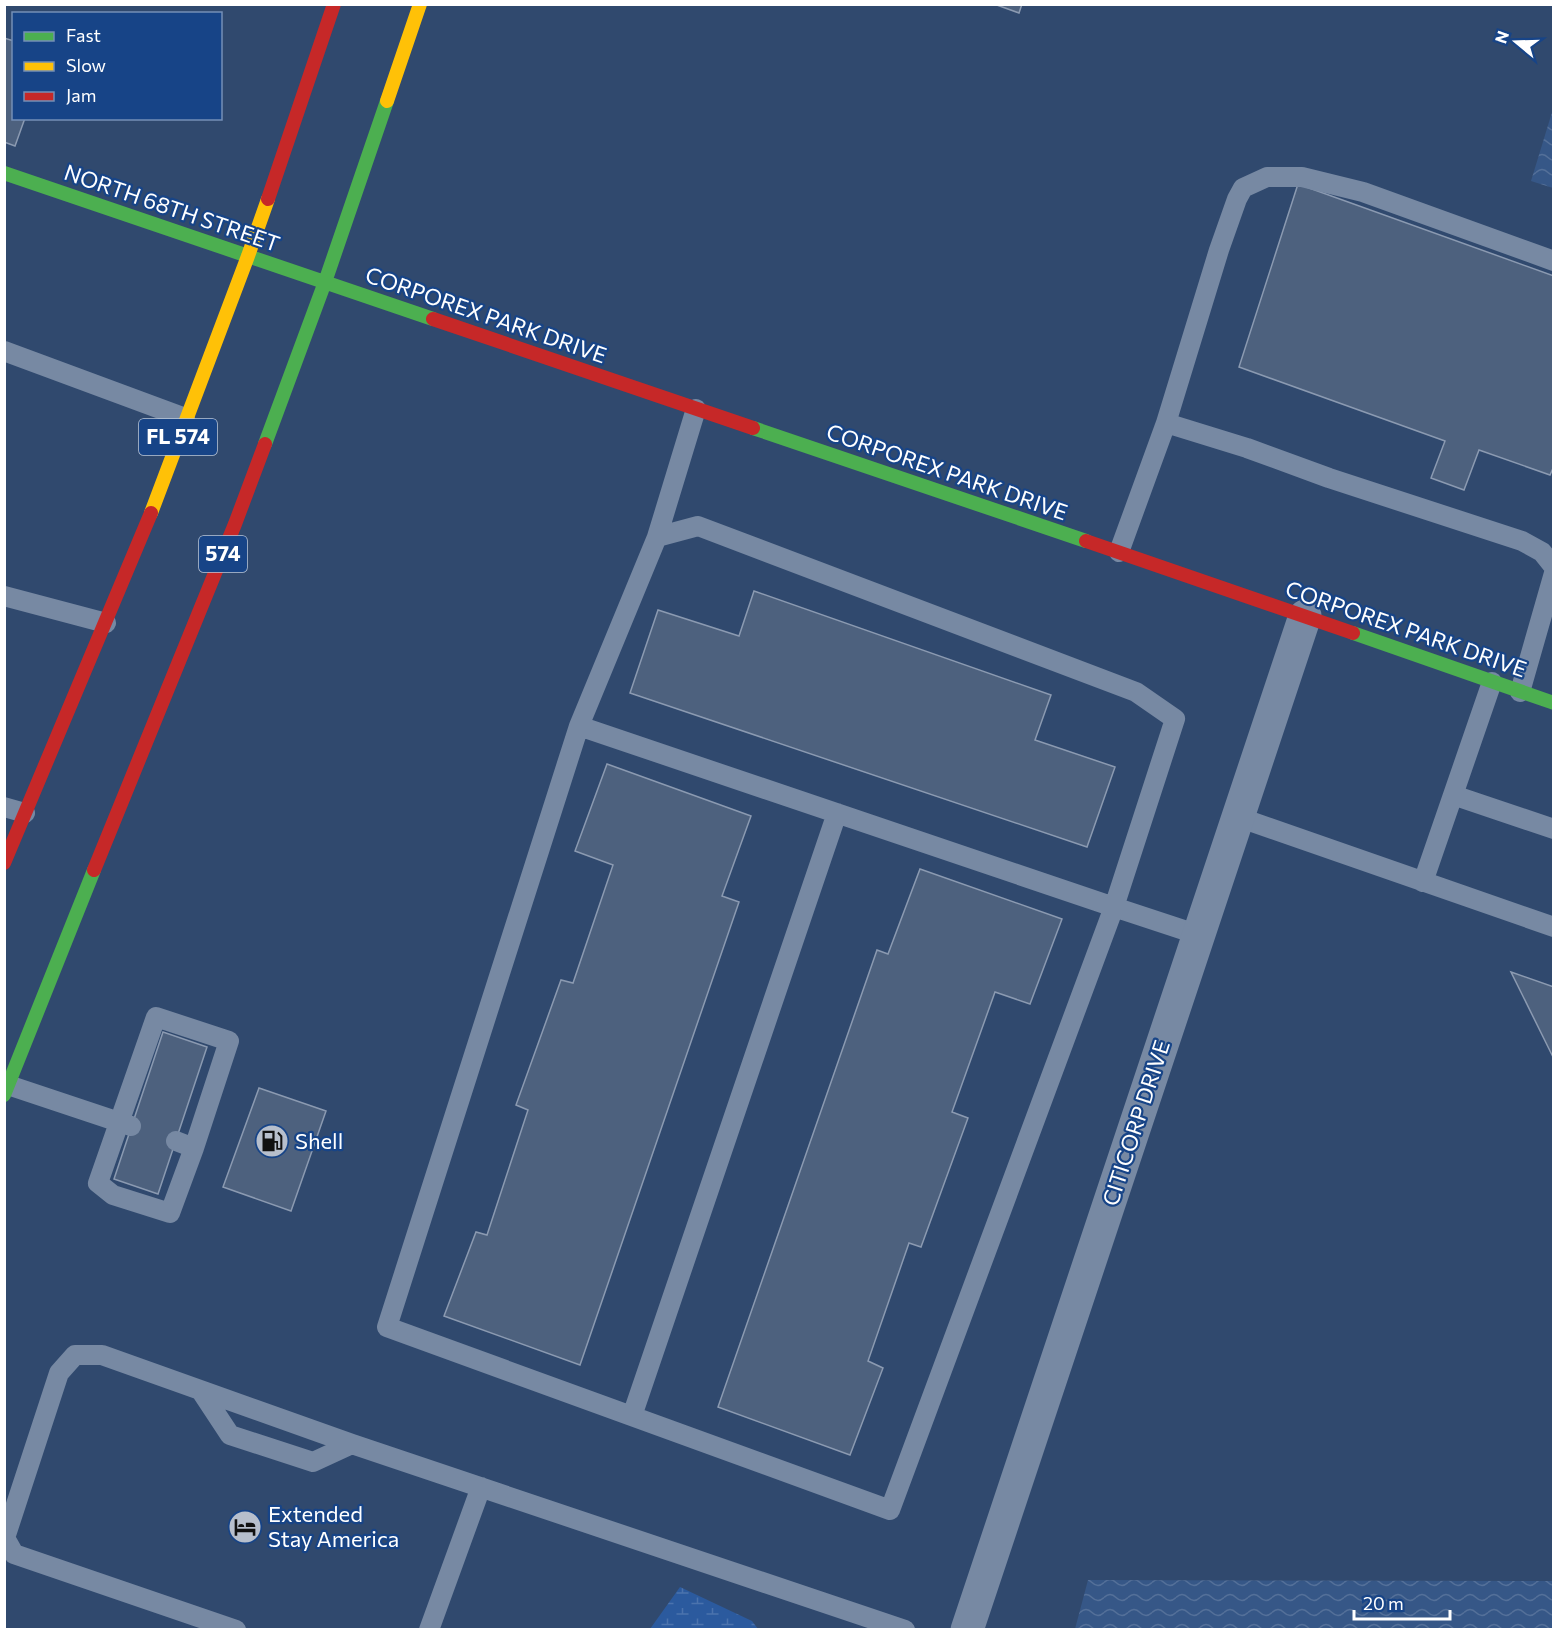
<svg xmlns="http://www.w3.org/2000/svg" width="1558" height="1634" viewBox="0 0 1558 1634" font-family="Commissioner,sans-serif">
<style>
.wetland{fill:url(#wetland-marsh)}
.water{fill:url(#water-waves)}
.building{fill:#4d617e;stroke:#8b9ab1;stroke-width:1.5}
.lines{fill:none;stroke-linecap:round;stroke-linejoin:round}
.lane{stroke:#7789a3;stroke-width:20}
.street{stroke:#7789a3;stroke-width:33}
.fast{stroke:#4caf50;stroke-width:14}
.slow{stroke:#ffc107;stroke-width:14}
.jam{stroke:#c62828;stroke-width:14}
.labels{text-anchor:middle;stroke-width:4.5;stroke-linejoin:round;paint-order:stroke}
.shield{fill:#174487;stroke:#b9c7db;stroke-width:1.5}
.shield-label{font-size:21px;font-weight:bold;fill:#fff}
.street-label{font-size:22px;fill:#fff;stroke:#174487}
.poi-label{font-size:22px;fill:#fff;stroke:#174487;text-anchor:start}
</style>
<defs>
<pattern id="wetland-marsh" width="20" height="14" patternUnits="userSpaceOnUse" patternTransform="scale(1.5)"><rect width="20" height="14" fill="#2b5a9e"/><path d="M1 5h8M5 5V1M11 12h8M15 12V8" fill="none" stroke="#4b73ad"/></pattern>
<pattern id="water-waves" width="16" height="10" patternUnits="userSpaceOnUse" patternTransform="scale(1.5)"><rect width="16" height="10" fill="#365787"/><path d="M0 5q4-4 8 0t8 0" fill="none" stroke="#547099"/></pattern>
</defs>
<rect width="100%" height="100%" fill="#30496e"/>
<path class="wetland" d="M680 1587 752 1621 758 1629H650Z"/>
<path class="water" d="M1553 109V188L1531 181Z
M1088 1580 1553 1581V1629H1075Z"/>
<path class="building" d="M994 4H1022L1019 13Z
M4 38 14 41V118H25L15 146 4 142Z
M1298 184 1554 276V466L1550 475 1479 450 1464 490 1431 478 1445 441 1239 367Z
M754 591 1051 695 1035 740 1115 767 1087 847 630 693 658 610 739 636Z
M607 764 751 816 722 896 739 902 580 1365 444 1316 476 1232 487 1235 528 1110 516 1105 561 980 573 983 613 865 575 851Z
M920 869 1062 919 1030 1004 995 992 952 1112 968 1118 921 1247 909 1243 868 1361 883 1368 850 1455 718 1407 877 950 888 954Z
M1511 972 1554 987V1059Z
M163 1032 207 1047 158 1194 114 1179Z
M259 1088 326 1111 291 1211 223 1187Z"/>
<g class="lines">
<path class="lane" d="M4 351 185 418
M1166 423 1247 448 1329 478 1522 541 1542 552 1554 567
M657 537 696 409
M1119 552 1166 423 1219 250 1237 199 1243 188 1267 177H1302L1363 192 1554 261
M4 596 106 623
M1520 692 1554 573
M579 726 1114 907 1175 719 1136 692 698 526 657 537 579 726 387 1327 890 1510 1114 907 1199 935
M1453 795 1554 829
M4 807 25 813
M1238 817 1554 927
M1423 882 1492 682
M8 1085 131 1126
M176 1141 194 1148 229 1041 156 1017 98 1183 113 1195 170 1213 194 1148
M201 1391 230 1435 313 1462 352 1444
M632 1416 837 813
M236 1630 14 1554 5 1538 59 1373 75 1355H102L352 1444 905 1630
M429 1630 481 1487"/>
<path class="street" d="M967 1630 1305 616"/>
<path class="fast" d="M4 173 433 319
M753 428 1086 541
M265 444 325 282 387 101
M1353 633 1554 703
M4 1095 94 870"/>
<path class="slow" d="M387 101 420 4
M151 513 248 256 268 199"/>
<path class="jam" d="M268 199 334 4
M433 319 753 428
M1086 541 1353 633
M4 863 151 513
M94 870 235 524 265 444"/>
</g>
<defs>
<g id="fuel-disc" transform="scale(1.725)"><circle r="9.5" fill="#b7bfcc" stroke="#174487"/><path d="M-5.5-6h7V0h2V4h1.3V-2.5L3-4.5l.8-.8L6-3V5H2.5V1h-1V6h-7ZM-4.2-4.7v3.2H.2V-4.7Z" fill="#111"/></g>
<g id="hotel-disc" transform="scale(1.725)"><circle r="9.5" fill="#b7bfcc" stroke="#174487"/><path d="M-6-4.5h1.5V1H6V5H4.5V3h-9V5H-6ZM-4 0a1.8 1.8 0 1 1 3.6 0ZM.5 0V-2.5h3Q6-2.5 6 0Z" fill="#111"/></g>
</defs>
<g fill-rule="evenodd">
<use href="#fuel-disc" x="272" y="1141"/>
<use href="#hotel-disc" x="245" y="1527"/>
</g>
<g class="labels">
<g class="shield">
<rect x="139" y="419" width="78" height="36" rx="4.5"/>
<rect x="199" y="536" width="48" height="36" rx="4.5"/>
</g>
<g class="shield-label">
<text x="178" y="444">FL 574</text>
<text x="223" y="561">574</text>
</g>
<g class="street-label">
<text transform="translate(172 208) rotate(19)" y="8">NORTH 68TH STREET</text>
<text transform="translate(486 315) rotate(19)" y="8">CORPOREX PARK DRIVE</text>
<text transform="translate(947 472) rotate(19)" y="8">CORPOREX PARK DRIVE</text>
<text transform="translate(1406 629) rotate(19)" y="8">CORPOREX PARK DRIVE</text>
<text transform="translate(1136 1123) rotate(-72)" y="8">CITICORP DRIVE</text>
</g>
<g class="poi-label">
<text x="295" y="1149">Shell</text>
<text x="268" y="1522">Extended<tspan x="268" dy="25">Stay America</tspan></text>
</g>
</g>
<rect width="1558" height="1634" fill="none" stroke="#ffffff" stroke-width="12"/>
<rect x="12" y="12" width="210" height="108" fill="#174487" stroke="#748fb7" stroke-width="1.5"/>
<rect x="24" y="32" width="30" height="9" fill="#4caf50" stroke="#748fb7" stroke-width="1.5"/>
<text x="66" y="42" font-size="18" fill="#ffffff">Fast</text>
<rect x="24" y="62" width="30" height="9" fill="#ffc107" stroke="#748fb7" stroke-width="1.5"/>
<text x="66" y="72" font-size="18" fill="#ffffff">Slow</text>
<rect x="24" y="92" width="30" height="9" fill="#c62828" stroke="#748fb7" stroke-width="1.5"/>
<text x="66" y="102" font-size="18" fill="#ffffff">Jam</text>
<g transform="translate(1516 42) rotate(289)" stroke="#174487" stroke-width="4.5" paint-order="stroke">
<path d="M0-4.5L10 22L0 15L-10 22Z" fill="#ffffff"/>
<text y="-9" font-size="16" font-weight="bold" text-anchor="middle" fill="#ffffff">N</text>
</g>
<path d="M1354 1610v9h96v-9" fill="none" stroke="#ffffff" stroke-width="3"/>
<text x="1363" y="1610" font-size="18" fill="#ffffff" stroke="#174487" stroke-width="4.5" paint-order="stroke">20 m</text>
</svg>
